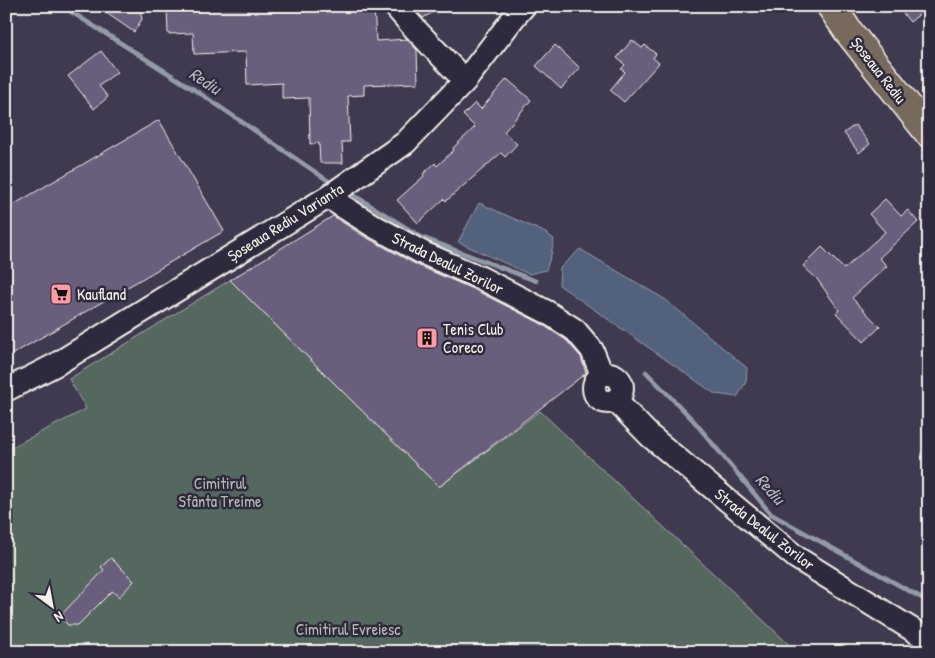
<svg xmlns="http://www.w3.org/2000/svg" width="935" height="658" viewBox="0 0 935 658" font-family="'Patrick Hand',sans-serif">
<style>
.green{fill:#556861;stroke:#a4aca4}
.water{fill:#52627c;stroke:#939ba7}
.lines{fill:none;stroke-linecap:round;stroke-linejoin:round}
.stream{stroke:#939ba7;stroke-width:4.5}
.building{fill:#695f7d;stroke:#f4f1e8}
.minor-casing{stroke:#f4f1e8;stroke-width:26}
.major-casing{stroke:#f4f1e8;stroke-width:31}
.minor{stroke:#2f2a3d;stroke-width:22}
.major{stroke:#77695c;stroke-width:28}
.labels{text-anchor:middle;stroke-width:5;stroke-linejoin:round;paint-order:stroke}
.street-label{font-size:16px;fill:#f4f1e8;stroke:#2f2a3d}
.poi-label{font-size:16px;fill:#f4f1e8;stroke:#2f2a3d;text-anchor:start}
.park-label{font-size:16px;fill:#b4bab2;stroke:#2f2a3d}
.water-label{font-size:18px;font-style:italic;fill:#b3b8bd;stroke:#2f2a3d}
</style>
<rect width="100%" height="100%" fill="#403a50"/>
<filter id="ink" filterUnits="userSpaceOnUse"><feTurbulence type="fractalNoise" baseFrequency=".02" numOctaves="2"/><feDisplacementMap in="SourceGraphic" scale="10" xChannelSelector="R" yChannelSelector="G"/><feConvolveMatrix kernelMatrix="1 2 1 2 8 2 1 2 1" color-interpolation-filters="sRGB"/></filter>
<g filter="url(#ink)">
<path class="green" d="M230 280 439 487 540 411 797 652H6V450L86 409 69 379Z"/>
<path class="water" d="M479 203 546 233 554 239 551 255 546 270 529 274 458 242Z
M580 249 666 300 747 368 746 382 737 397 715 394 559 285 560 268Z"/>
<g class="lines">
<path class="stream" d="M62 6 201 94 330 182
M355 196 421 237 536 281
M646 372 693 420 771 514 929 602"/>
</g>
<path class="building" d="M96 6H139L142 19 134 32Z
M167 6H374L376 41 407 39 417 50 418 83 364 85V95L348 96 350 142H342L343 163H320L319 143 310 144 309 98 282 99V83L247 85 246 52 194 54 193 33 168 34Z
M412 6H444L423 18Z
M897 6H915L921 13 910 22Z
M632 40 642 48 645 45 656 54 653 58 659 63 624 102 610 90 625 72 621 69 625 65 617 58Z
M555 45 580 68 561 89 536 66Z
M101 51 117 72 99 86 108 97 94 109 68 76Z
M507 79 531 100 504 132 517 144 505 157 501 153 446 201 444 199 418 223 397 200 424 176 423 174 435 163 437 166 454 150 453 148 475 127 463 115 475 103 481 109Z
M159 120 224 231 6 358V209Z
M855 125 870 144 859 153 844 133Z
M885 199 901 216 908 210 918 222 879 258 887 266 852 298 880 327 864 342 836 313 839 310 817 279 803 266 822 247 844 269 885 232 869 214Z
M333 216 362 235 417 265 475 290 540 323 566 340 581 357 586 373 439 487 230 280Z
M111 558 134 581 119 597 112 591 78 625H68L65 622 63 613 104 570 101 567Z"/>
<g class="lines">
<g class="minor-casing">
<path id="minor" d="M395 6C417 33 442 56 465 81
M328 197 372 225 423 253 481 278 547 312 575 330 592 350 602 375
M594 388a14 14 0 1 1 28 0a14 14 0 1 1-28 0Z
M6 390 55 365 328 197 405 143 465 81 515 16 524 6
M615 400 650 436 797 558 929 640"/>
</g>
<g class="major-casing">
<path id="major" d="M831 6 848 31 929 133"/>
</g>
<use href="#minor" class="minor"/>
<use href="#major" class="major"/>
</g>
</g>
<defs>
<g id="supermarket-square" transform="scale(1.125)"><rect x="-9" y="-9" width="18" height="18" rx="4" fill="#ff9aa2" stroke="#2f2a3d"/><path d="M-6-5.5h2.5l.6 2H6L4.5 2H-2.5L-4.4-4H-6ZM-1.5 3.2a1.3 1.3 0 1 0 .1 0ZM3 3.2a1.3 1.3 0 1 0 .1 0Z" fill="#111"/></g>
<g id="building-square" transform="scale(1.125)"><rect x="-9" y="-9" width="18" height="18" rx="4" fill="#ff9aa2" stroke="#2f2a3d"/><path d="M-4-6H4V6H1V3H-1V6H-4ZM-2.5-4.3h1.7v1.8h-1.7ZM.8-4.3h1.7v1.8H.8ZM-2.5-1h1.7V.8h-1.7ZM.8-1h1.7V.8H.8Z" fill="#111"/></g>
</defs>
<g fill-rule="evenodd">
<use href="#supermarket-square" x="61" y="294"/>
<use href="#building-square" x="427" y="338"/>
</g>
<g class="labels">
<g class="street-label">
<text transform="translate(879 70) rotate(52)" y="6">Șoseaua Rediu</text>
<text transform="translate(285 222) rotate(-32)" y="6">Șoseaua Rediu Varianta</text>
<text transform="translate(448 263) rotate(26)" y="6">Strada Dealul Zorilor</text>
<text transform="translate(765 529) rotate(38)" y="6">Strada Dealul Zorilor</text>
</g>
<g class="poi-label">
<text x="77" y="300">Kaufland</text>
<text x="443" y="335">Tenis Club<tspan x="443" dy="18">Coreco</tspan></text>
</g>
<g class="park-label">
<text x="220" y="489">Cimitirul<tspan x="220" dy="18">Sfânta Treime</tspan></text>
<text x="348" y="635">Cimitirul Evreiesc</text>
</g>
<g class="water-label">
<text transform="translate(205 81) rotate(33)" y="6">Rediu</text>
<text transform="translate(770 489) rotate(48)" y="6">Rediu</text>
</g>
</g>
<rect width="935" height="658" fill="none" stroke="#2f2a3d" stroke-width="25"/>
<rect x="12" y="12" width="910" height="633" fill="none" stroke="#f4f1e8" stroke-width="2" filter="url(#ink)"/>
<g transform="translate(52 606) rotate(148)" stroke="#2f2a3d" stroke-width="4" paint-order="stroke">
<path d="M0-4L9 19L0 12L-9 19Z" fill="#f4f1e8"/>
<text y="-8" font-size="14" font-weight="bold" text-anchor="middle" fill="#f4f1e8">N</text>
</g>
</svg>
